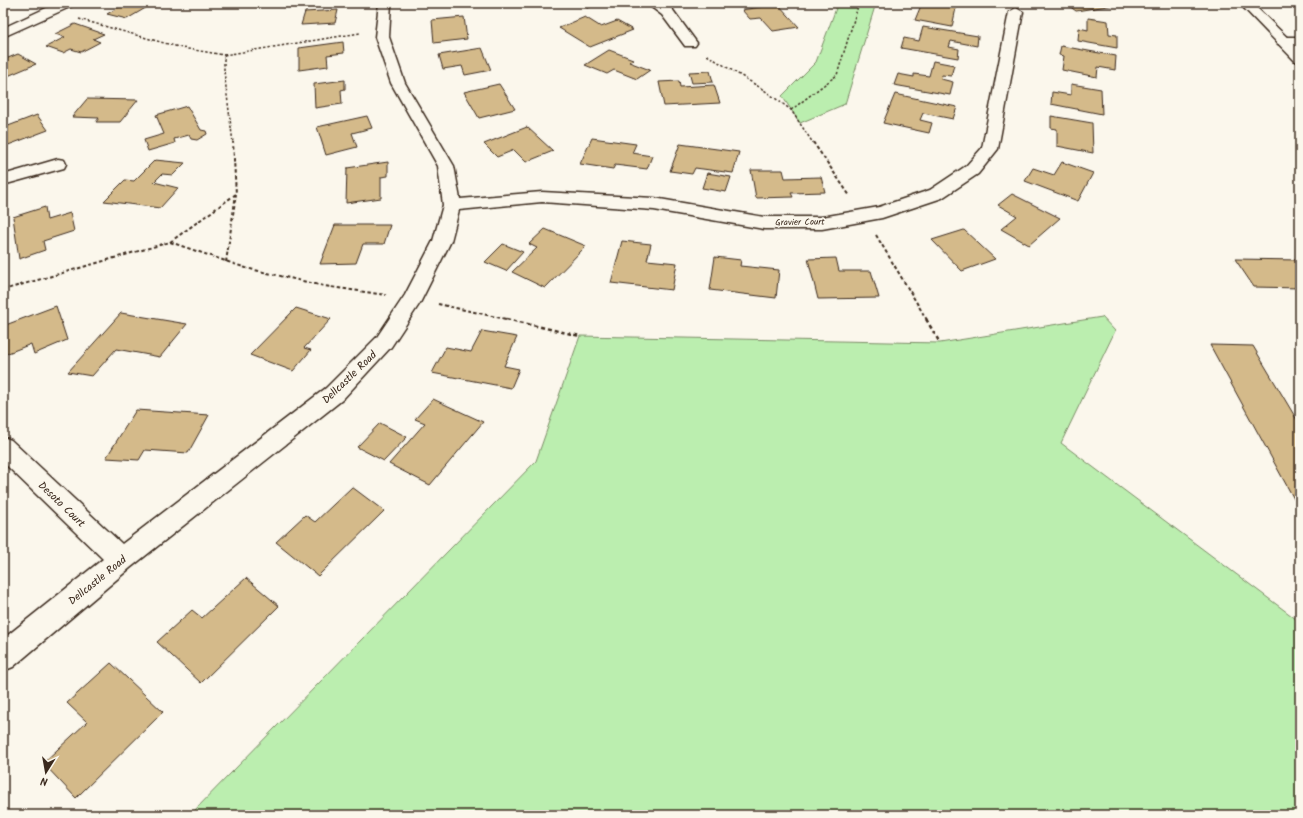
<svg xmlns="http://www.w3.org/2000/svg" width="1303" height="818" viewBox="0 0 1303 818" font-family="Kalam,sans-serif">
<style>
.green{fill:#bbeeaf;stroke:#7b8c66}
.building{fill:#d4ba8a;stroke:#3b2a1e}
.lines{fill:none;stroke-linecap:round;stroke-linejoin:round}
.minor-casing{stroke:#3b2a1e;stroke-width:3}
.tertiary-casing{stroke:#3b2a1e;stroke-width:3}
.path-far2{stroke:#3b2a1e;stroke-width:1.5;stroke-dasharray:2.5 2;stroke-linecap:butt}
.path-far1{stroke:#3b2a1e;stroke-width:2;stroke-dasharray:3.5 2.5;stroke-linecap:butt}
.path{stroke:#3b2a1e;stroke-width:2.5;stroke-dasharray:4 3;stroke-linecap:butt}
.minor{fill:#fbf7ec;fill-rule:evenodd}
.tertiary{fill:#fbf7ec;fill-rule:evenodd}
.labels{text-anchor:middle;stroke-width:3;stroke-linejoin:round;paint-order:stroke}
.far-street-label{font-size:9px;fill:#3b2a1e;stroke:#fbf7ec}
.street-label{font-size:11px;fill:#3b2a1e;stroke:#fbf7ec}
</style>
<rect width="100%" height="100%" fill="#fbf7ec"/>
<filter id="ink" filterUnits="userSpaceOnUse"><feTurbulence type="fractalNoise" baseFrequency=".025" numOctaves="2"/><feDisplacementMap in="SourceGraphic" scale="8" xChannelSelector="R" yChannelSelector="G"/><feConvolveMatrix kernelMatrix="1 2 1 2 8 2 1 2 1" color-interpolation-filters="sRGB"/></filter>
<g filter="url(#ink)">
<path class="green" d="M838 3H876L845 104 800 123 782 96 816 62Z
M1102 317 1115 331 1061 443 1300 622V815H190L536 461 580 336 940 343Z"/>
<path class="building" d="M126 3H154L127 19 107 14Z
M581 3H601L587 8Z
M922 3 935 6 936 3H957L952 27 915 20Z
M1065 3H1119L1120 4 1076 11Z
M778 4 799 27 773 31 761 18 750 19 742 10Z
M338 10 335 23 301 25 305 12Z
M464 17 467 39 434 43 432 20Z
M585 17 601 27 617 21 633 30 590 47 559 28Z
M1088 18 1108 21 1109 34 1117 35V48L1078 41 1079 28 1088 30Z
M75 24 104 34 93 39 100 42 81 52 71 49 63 53 46 47 65 37 55 34Z
M923 27 978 36 977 46 951 41 949 47 959 49 958 58 901 48 904 38 919 41Z
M343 42 344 53 327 55 328 66 299 70V48Z
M1061 46 1116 56 1115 70 1098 67 1097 77 1062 70 1064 56 1059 55Z
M482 48 491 70 465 75 462 66 443 69 439 55Z
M609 50 633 59 629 62 650 70 637 79 614 70 607 74 585 65Z
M18 54 36 64 3 78V60Z
M933 61 954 65 951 76 942 75 941 79 953 82 950 95 894 85 898 74 914 77V74L929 76Z
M710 71 713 82 692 83 689 72Z
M345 80V89L341 90 342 104 315 108 314 84Z
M679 81 680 87 714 85 720 103 664 106 659 82Z
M499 84 515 109 479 118 464 92Z
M1071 84 1101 89 1102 114 1051 104 1052 92 1071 95Z
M895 94 957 107 953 119 923 113 920 120 932 123 929 133 883 123Z
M87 99 138 100 120 122H96L99 118 72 117Z
M187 106 201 130 206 131 207 134 197 140 191 139 189 135 174 139 175 143 148 151 144 140 164 134 156 115Z
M37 115 48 130 3 147V128Z
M367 116 372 128 352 133 357 147 326 155 317 127Z
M1051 116 1092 123 1093 153 1057 146V129L1051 128Z
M527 127 553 151 526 162 514 150 497 157 484 144Z
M592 138 636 144 632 153 652 156 647 169 615 165 613 169 580 164Z
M680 144 739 152 733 173 695 168 692 174 670 171Z
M155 160 185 163 173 175 162 174 154 182 178 188 160 208 104 201 125 180 134 181Z
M388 162V176L381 177V198L346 203 347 168Z
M1062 162 1093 173 1078 201 1025 181 1033 168 1054 175Z
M751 170H783L785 178 821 177 825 192 791 193 793 197 756 198Z
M707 173 731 177 726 192 702 188Z
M1012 194 1060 218 1029 245 1001 229 1017 216 998 205Z
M45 207 47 220 70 213 74 231 43 241 45 250 19 259 13 217Z
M335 225H390L384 244H363L356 263 320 264Z
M545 229 586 246 545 288 512 272 537 248 529 244Z
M964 230 995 259 962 271 932 240Z
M622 241 651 244 647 260 677 263 672 290 611 283Z
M503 244 523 252 506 271 485 262Z
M715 257 741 260 740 266 779 270 776 298 710 290Z
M836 258 839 271H871L879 298 818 299 808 259Z
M1235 259 1300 260V288L1254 287Z
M56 306 67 340 34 354 31 344 3 355V326Z
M296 308 331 319 304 348 311 350 293 371 250 355Z
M121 313 187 324 160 357 116 349 92 376 68 372Z
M482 331 517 337 504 366 519 369 511 388 432 373 446 347 471 352Z
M1210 345 1253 346 1300 425V510Z
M433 399 483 422 430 485 389 464 425 423 415 419Z
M136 410 209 415 188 453 145 450 139 460 106 458Z
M380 423 407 437 384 461 357 447Z
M352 487 384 511 318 576 276 542 305 515 315 522Z
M246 578 279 606 201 683 157 642 192 610 202 618Z
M111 663 163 712 76 798 43 763 87 722 67 703Z"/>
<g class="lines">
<g class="minor-casing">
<path id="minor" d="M57 3H73L72 6 3 37V28Z
M379 3H391L389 37 405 83 454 166 460 199 542 192 654 198 764 217H822L879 207 930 190 966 166 982 148 1009 12 1016 8 1023 12 998 149 978 174 942 198 882 218 822 229H764L654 210 542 202 459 210 451 241 420 303 391 347 342 400 130 568 13 667 3 671V639L103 559 3 462V437L11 440 122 544 326 388 377 337 405 295 433 241 443 205 438 166 391 83 375 37Z
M646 3H661L672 9 697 43 695 46H685L662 15Z
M1283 37H1300V45L1278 44 1276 41 1278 38Z
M58 159 64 160 66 164 64 168 3 185V175Z"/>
</g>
<g class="tertiary-casing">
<path id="tertiary" d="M1239 3H1252L1300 50V62L1295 61Z"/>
</g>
<path class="path-far2" d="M79 19 182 48 224 55V71L233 143
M224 55 360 33
M707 55 764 90 791 110 813 143
M791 110 837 75 859 3"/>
<path class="path-far1" d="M813 142 850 196
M876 235 927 320
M170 242 236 194 233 142
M226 262 236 194
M3 290 170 242 246 268 324 286 386 295
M438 304 510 320"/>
<path class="path" d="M506 319 580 336
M926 319 940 343"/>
<use href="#minor" class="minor"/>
<use href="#tertiary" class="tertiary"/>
</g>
</g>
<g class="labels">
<g class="far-street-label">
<text transform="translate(800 222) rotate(-1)" y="3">Gravier Court</text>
</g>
<g class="street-label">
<text transform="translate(349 377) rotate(-44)" y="4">Dellcastle Road</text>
<text transform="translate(62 504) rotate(44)" y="4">Desoto Court</text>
<text transform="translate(97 580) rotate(-39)" y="4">Dellcastle Road</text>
</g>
</g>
<rect width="1303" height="818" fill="none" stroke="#fbf7ec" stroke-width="16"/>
<rect x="8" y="8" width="1287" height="802" fill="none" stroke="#3b2a1e" stroke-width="1.5" filter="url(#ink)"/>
<g transform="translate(46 772) rotate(191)" stroke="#fbf7ec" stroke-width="3" paint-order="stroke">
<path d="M0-3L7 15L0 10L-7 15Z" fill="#3b2a1e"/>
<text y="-6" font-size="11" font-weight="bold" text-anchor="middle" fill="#3b2a1e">N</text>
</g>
</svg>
